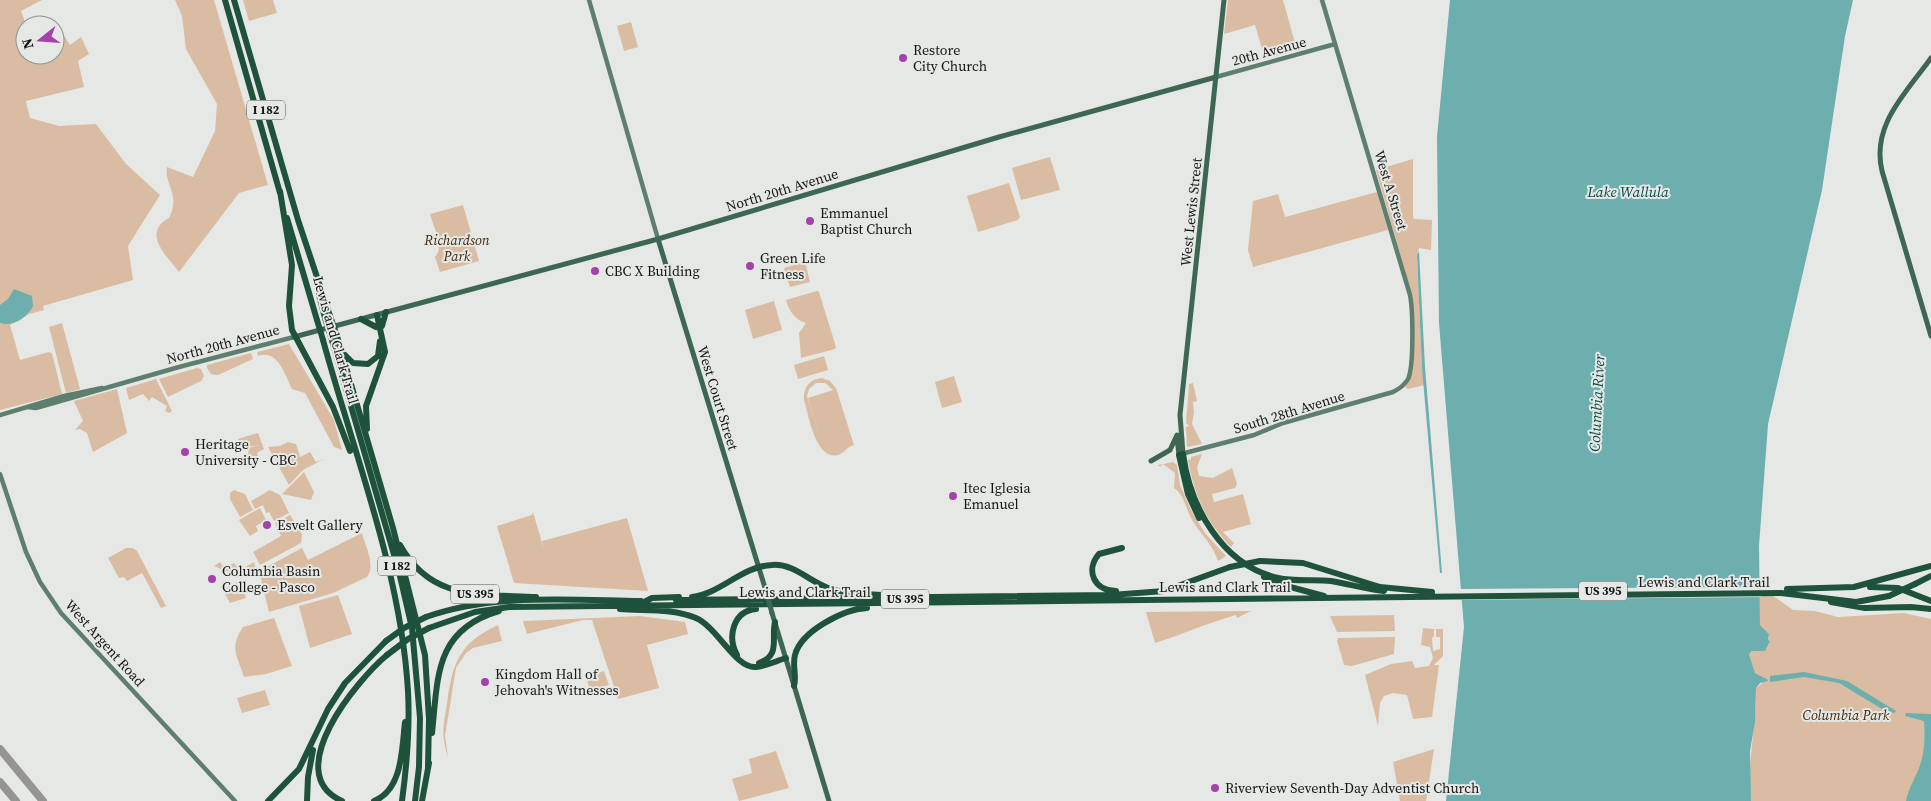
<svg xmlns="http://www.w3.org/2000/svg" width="1931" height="801" viewBox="0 0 1931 801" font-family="'Source Serif 4',serif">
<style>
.green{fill:#dabca2;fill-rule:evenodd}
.water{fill:#6cafae}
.pier{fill:#e6e8e5}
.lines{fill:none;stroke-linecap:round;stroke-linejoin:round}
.taxiway{stroke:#959694;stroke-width:8}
.secondary{stroke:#5e7f6e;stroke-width:4.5}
.primary{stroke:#3d6752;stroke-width:5}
.highway{stroke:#1e523b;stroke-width:6}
.primary-bridge{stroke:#3d6752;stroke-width:5}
.highway-bridge{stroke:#1e523b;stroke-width:6}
.poi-dot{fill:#a342aa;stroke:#e6e8e5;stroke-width:2}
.labels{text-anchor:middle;stroke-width:4;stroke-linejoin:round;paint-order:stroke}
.shield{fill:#e6e8e5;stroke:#545553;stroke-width:1}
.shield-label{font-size:12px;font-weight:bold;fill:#151615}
.poi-label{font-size:14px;fill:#151615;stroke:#e6e8e5;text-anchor:start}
.street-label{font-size:14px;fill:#151615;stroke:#e6e8e5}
.park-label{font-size:14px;font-style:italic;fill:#46290c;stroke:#e6e8e5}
.water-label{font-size:15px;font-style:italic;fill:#0a4a49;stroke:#e6e8e5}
</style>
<rect width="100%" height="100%" fill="#e6e8e5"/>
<path class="green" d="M0 0H42L21 11 25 22 36 25H25V55H55V27L58 26 70 45 81 37 89 54 78 61 84 87 26 101 30 118 59 126 96 124 126 164 160 195 128 246 133 280 43 306 44 310 29 314 10 325 20 360 49 352 52 353 62 394 0 410Z
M175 0H214L268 185 239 193 179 272C167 256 141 233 169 218 181 193 164 186 167 167L193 177 215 131 217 104 186 49 182 16Z
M243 0H273L277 13 249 21Z
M1228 0H1283L1297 50 1265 59 1255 25 1224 34Z
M631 22 638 47 624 51 617 26Z
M1050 157 1060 190 1021 200 1012 168Z
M1413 159V216L1414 219 1432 220 1431 250 1419 248 1417 255 1422 368 1425 385 1408 389 1405 387 1410 379 1413 370V299L1376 170Z
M1009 183 1020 217 1018 220 978 232 967 196Z
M1377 192 1388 230 1253 267 1248 250 1253 201 1278 194 1285 217Z
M463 205 479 261 440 272 435 257C445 247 433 226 430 214Z
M805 262 810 282 790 287 784 268Z
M817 291 819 292 836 347 835 349 801 358 799 333 806 323C795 320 789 311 786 300Z
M774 301 782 330 753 339 745 310Z
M62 323 80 389 66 393 49 327Z
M289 344 334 420 342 450 334 447 305 393 292 389C285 375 278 349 258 356L257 352Z
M251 353 253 359 218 375 211 374 207 368V365Z
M824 356 828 370 798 379 794 365Z
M197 368 201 369 204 376 201 381 168 397 159 379Z
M954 376 962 402 942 408 935 382Z
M822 378 830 381 836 388 854 445C847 446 845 453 838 455 815 460 809 416 804 400 803 387 810 379 822 378ZM816 383H825L833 390 808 398 822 443 807 396 809 389Z
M156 379 172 411 169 413 165 411 167 406 152 397 149 401 143 394 129 400 126 388Z
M1193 383 1197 401 1193 402 1194 413 1192 424 1202 444 1187 447 1186 427 1189 426 1186 423 1189 384Z
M117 389 127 433 93 452 87 433 80 429 75 430 83 421 74 401Z
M258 433 264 449 257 453 258 456 255 458 248 455 249 448 260 445 249 447 250 439 248 448 244 450 238 439Z
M288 442 296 444 300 457 310 452 316 462 324 459 303 470 289 485 268 447 280 446Z
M1202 454 1197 467 1199 476 1213 478 1232 468 1237 484 1235 488 1212 494 1214 502 1243 494 1251 524 1223 532 1234 543 1231 547C1206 522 1194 494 1188 460L1190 459 1191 461V457Z
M1173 462 1177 465 1180 485 1192 512 1205 533 1226 556 1218 561C1213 544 1199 533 1191 518 1186 508 1183 493 1174 488L1175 473 1163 464 1160 467 1158 465Z
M304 472 314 492 311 500 282 494Z
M234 490 245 494 253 510 240 517 230 499V493Z
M270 490 280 495 289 513 274 521 269 512 266 513 263 505 255 509 251 501Z
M260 508 266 520 256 526 258 531 250 536 239 520Z
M533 512 545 553 542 541 627 518 648 591 514 583 497 526 532 515Z
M290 515 302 534 301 543 260 565 253 552 281 536 275 523Z
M362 533C365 545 376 566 367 577L333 593 269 612 259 571 302 548 308 560Z
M126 548H133L137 551 166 606 161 608 142 573 127 581 124 577 119 578 108 558Z
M220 562 224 568 234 563 240 570 254 562 256 569 238 576 214 566Z
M241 580 246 598 230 603 223 590Z
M338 595 352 634 310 648 299 606Z
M1759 595H1772L1793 610 1815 611 1838 617 1904 613 1931 619V801H1751C1746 763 1757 726 1756 688L1767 679 1755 673 1749 654 1752 651H1765L1769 641 1768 640 1769 634 1760 625Z
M1251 611 1237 618 1236 615C1207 623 1181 635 1155 643L1146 612Z
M1394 615 1395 631 1337 632 1330 616Z
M640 616 685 622 688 634 647 645 659 688 618 699 592 620H583L527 634 523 621Z
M274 618 292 666 266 674 244 677C237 655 229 648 243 627Z
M498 625 502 641 473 648 466 653 456 668 445 736 448 757C441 735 443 727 447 704 452 664 459 643 498 625Z
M1423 628 1434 629V636L1432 638 1433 651 1440 649V637H1436V629H1443V656L1434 665H1439L1432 717 1413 719 1407 695 1393 693 1384 696 1380 703 1378 726 1365 675 1391 664 1412 661 1415 668 1429 666 1433 658 1430 647 1421 645Z
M1395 637 1394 654 1352 666 1344 665 1337 641 1338 638Z
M604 671 609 685 590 690 586 676Z
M265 690 270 705 242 713 237 698Z
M1434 749 1426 801H1400L1393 762Z
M776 751 789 788 739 801 732 779 752 773 749 759Z"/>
<path class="water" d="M1450 0H1853L1845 36 1822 190 1768 424 1759 546 1760 625 1769 634 1768 640 1770 641 1765 651H1752L1749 654 1755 673 1767 679 1768 681 1760 683 1756 688 1755 722 1750 751 1751 801H1446L1464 627 1439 323 1437 137Z
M1419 251 1425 367 1442 573H1440L1422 368 1417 255Z
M14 289 32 296 33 306C27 318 13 327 0 323V305L8 299Z
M1804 672 1847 681 1896 711 1894 713 1882 709 1839 683 1804 677 1770 682V676Z
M1906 713 1931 714V801H1906C1908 789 1915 779 1919 768 1925 753 1925 736 1924 721L1905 716Z"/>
<path class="pier" d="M1761 587 1762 597 1460 600 1459 589Z"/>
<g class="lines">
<path class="taxiway" d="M0 749 43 801
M0 782 16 801"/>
<path class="secondary" d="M589 0 658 239
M1216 77 1335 44
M27 407 36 408 179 367 294 337
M0 415 64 396 102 388
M1181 454 1254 435 1283 423 1393 392C1399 389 1404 386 1408 379 1414 367 1413 310 1410 295L1322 0
M0 474 26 552 40 582 61 613 235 801"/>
<path class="primary" d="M1931 58C1906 93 1871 125 1882 171L1931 336
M658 239 766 591
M294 337 658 239 999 137 1216 77
M1177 438 1179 455
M1183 454 1180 415 1224 0
M1151 461 1170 450 1177 435
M772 613 829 801"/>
<path class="highway" d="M225 0 280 193
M234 0 298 220 330 316
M280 191 292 265 289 306 292 330 333 407 350 451
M287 218 317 320
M319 295 325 318
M361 319 376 327
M382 326 386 312
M337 336 393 528 425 655 429 719 428 767
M331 337 399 572 412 628 420 718 419 767 415 801
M323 340C354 454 401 572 408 691 410 728 407 764 402 801
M344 354 353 363 368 364 378 356 380 341
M367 429 366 406 385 352 377 315
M1183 454C1190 507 1222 565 1278 578 1295 582 1314 579 1331 581 1349 584 1366 589 1384 591
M1179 455 1188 494 1199 518
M400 545C431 601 480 594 536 597
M1260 561 1303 563 1380 587 1432 592
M1264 577 1279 584 1324 596
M1915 584 1931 576
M1870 587 1898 588 1931 601
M1787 589 1854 587 1931 566
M1116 591C1094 591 1085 570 1099 554L1122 548
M692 597C722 593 742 566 772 565 794 563 811 583 831 589 847 594 864 594 881 595
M676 600 1111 595 1164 591 1230 567
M646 601 652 598 679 597
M1831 602 1865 608 1911 607 1931 609
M620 609C644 611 673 608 696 618 718 628 736 669 756 667 766 666 776 661 786 658
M426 617C494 593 570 600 641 601
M429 628 475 612 509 607 1781 593 1856 602 1889 596
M737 655C727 637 733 611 756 609
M759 663C781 655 771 639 775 622
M794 686C797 676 792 666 795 655 801 631 844 609 867 608
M432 733C438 678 434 630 499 611
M268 801 299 769 328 709 345 683 386 641
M307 801 308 777 313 750
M342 801C279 773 358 679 387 655
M374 801C403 790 402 747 405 722
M422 801 429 763"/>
<path class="primary-bridge" d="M766 591 772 613"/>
<path class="highway-bridge" d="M330 316 337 336
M325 318 331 337
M317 320 323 340
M1230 567 1260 561
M1889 596 1915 584
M386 641 404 628 426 617
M387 655 408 639 429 628"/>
</g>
<g class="poi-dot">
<circle cx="903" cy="58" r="5"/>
<circle cx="810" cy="221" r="5"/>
<circle cx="750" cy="266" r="5"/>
<circle cx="595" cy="271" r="5"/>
<circle cx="185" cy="452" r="5"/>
<circle cx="953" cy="496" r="5"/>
<circle cx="267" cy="525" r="5"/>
<circle cx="212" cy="579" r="5"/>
<circle cx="485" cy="682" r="5"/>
<circle cx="1215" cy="788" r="5"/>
</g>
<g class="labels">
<g class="shield">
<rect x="247" y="100.5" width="38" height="19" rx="4"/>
<rect x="378" y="556.5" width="38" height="19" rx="4"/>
<rect x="1579" y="581.5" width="48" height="19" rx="4"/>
<rect x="451" y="584.5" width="48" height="19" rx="4"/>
<rect x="881" y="589.5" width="48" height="19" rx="4"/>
</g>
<g class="shield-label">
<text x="266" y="114">I 182</text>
<text x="397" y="570">I 182</text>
<text x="1603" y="595">US 395</text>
<text x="475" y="598">US 395</text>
<text x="905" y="603">US 395</text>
</g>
<g class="poi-label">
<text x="913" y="55">Restore<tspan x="913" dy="16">City Church</tspan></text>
<text x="820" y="218">Emmanuel<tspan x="820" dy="16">Baptist Church</tspan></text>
<text x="760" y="263">Green Life<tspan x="760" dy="16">Fitness</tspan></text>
<text x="605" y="276">CBC X Building</text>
<text x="195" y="449">Heritage<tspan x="195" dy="16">University - CBC</tspan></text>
<text x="963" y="493">Itec Iglesia<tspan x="963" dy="16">Emanuel</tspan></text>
<text x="277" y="530">Esvelt Gallery</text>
<text x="222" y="576">Columbia Basin<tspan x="222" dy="16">College - Pasco</tspan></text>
<text x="495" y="679">Kingdom Hall of<tspan x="495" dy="16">Jehovah's Witnesses</tspan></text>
<text x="1225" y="793">Riverview Seventh-Day Adventist Church</text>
</g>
<g class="street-label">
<text transform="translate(1269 51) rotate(-15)" y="5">20th Avenue</text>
<text transform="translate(782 190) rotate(-17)" y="5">North 20th Avenue</text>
<text transform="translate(1391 190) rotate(73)" y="5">West A Street</text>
<text transform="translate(1191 212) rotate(-84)" y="5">West Lewis Street</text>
<text transform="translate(336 340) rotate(74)" y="5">Lewis and Clark Trail</text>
<text transform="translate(223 344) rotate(-15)" y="5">North 20th Avenue</text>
<text transform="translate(718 398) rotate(73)" y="5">West Court Street</text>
<text transform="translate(1289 412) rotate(-17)" y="5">South 28th Avenue</text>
<text x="1704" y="587">Lewis and Clark Trail</text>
<text x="1225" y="592">Lewis and Clark Trail</text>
<text x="805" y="597">Lewis and Clark Trail</text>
<text transform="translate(105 643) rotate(48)" y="5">West Argent Road</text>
</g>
<g class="park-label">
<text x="457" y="245">Richardson<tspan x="457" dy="16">Park</tspan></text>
<text x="1846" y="720">Columbia Park</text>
</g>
<g class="water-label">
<text x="1628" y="197">Lake Wallula</text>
<text transform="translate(1597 403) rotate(-87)" y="5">Columbia River</text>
</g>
</g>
<g transform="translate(40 40) rotate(253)"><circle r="24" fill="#e6e8e5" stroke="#929492"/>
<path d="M0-4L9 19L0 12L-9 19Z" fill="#a342aa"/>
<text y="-8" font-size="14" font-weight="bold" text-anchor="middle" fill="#151615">N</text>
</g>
</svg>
